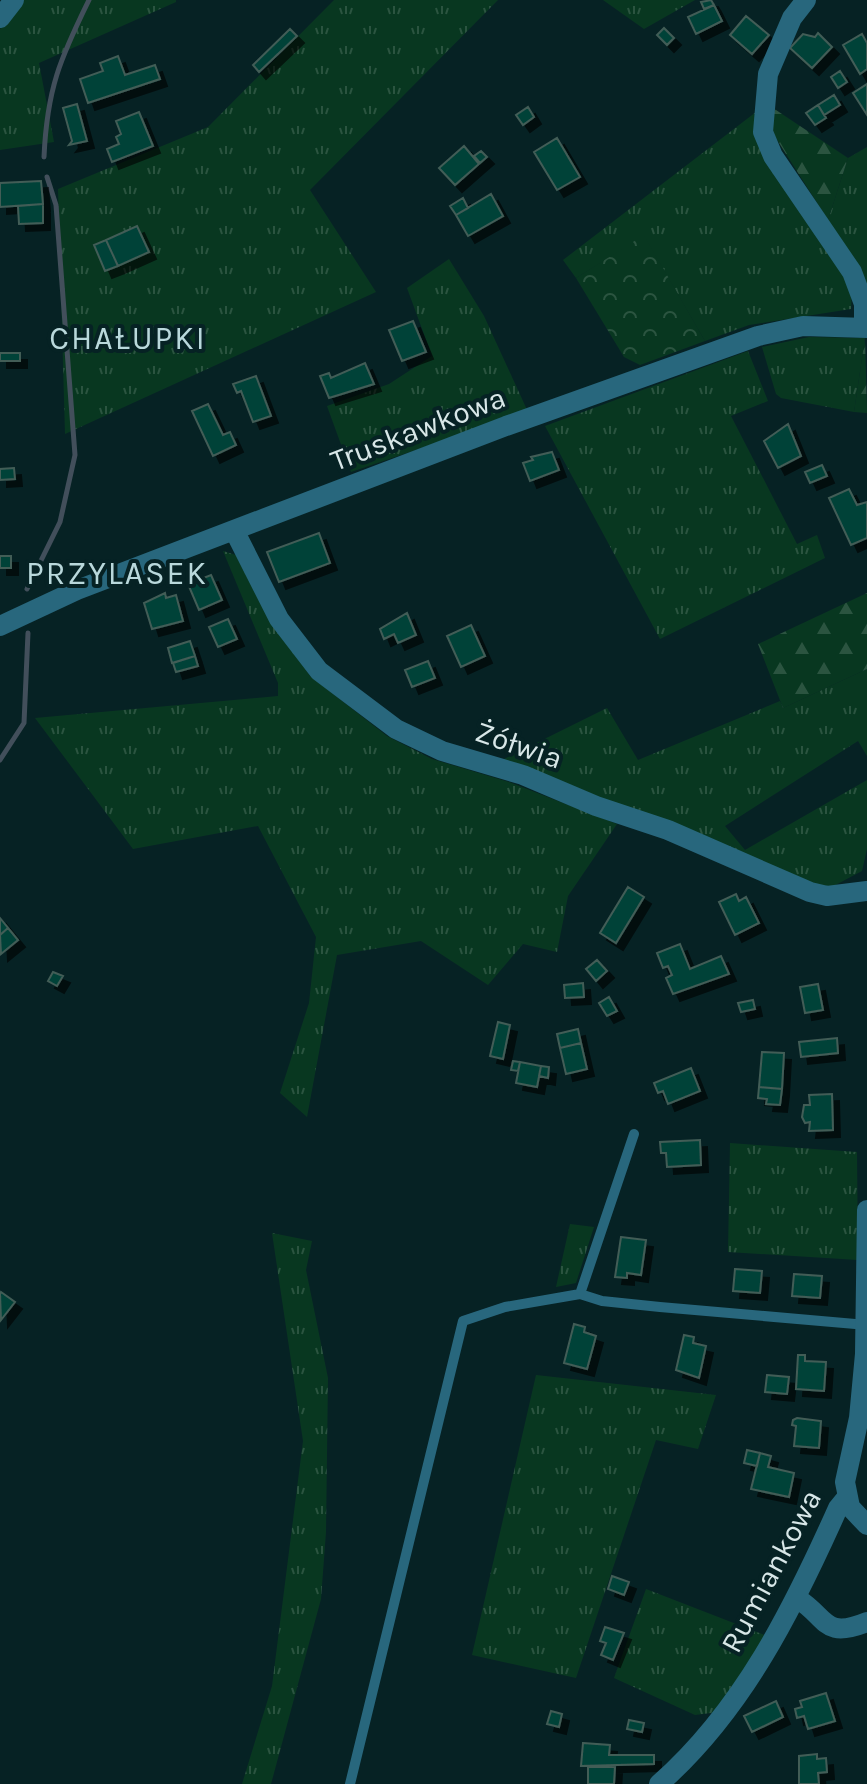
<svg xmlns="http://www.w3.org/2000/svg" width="867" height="1784" viewBox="0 0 867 1784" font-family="Karla,sans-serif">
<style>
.grass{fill:url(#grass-tufts)}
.forest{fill:url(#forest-firs)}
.park{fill:url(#park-crowns)}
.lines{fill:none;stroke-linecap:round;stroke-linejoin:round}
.stream{stroke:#424f5b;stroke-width:5}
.building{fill:#024239;stroke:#425d57;stroke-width:2;filter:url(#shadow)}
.lane{stroke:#28677d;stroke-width:10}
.street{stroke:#28677d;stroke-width:20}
.labels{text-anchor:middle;stroke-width:8;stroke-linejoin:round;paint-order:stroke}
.street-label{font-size:30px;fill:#d8e7e8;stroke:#062224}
.neighbourhood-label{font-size:32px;letter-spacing:2px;fill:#b9d8db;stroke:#062224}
</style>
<defs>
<pattern id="grass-tufts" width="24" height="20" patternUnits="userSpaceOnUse" patternTransform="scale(2)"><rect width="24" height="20" fill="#083720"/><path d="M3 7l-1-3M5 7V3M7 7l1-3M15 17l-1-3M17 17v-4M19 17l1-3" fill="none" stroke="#2b5440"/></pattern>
<pattern id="forest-firs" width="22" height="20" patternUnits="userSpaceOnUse" patternTransform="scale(2)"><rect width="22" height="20" fill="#083720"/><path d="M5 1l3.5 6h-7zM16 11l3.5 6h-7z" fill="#2b5440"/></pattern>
<pattern id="park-crowns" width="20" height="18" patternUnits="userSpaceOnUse" patternTransform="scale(2)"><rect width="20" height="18" fill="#083720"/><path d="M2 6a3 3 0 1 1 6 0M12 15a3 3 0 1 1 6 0" fill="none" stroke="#2b5440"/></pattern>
<filter id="shadow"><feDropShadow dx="7" dy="7" stdDeviation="0" flood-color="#0009"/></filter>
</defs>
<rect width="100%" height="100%" fill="#062224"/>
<path class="grass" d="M23 0H176V2L39 63 54 142 0 150V29Z
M334 0H498L310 190 376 292 65 434 58 189 208 127Z
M603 0H695L644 29Z
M756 112 852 289 851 309 749 325 705 341 644 236 576 278 563 260Z
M867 147V287L828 220 848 158Z
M449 259 484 316 528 412 351 472 327 406 389 384 432 356 407 288Z
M809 337 865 338 854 412 781 398 776 394 762 347Z
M748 351 768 401 731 416 797 544 817 535 825 558 660 639 545 426Z
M223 551 236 555 260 602 310 676 387 736 432 759 509 782 617 824 568 896 557 952 523 944 488 985 421 941 337 955 307 1117 280 1093 309 1003 316 937 258 826 133 849 35 718 278 696V683Z
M867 669V756L858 741 725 826 745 850 867 780V849L862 871 824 891 496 763 607 708 638 760 780 701 783 708Z
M730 1143 857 1152 858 1260 728 1252Z
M570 1224 594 1227 576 1283 556 1287Z
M272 1233 312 1241 306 1270 328 1378 326 1532 321 1599 271 1784H242L272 1686 303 1441Z
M536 1375 716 1395 698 1449 656 1440 576 1678 472 1655Z
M646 1589 767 1636 719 1712 695 1715 614 1678Z"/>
<path class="forest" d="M773 108 848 158 828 220 772 132Z
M865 338 867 413 854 412Z
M867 593V669L783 708 758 644Z"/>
<path class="park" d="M644 235 705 341 640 365 624 357 576 278Z"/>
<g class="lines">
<path class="stream" d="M44 157C47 89 60 59 89 0
M27 589 60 522 75 455 56 205 47 177
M0 760 24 723 28 633"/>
</g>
<path class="building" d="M711 0 714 5 704 9 701 2Z
M714 5 722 21 696 34 688 17Z
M746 16 769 35 752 54 730 35Z
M664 28 674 38 667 45 657 35Z
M290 29 297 36 259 72 253 65Z
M818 33 832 47 812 68 790 48 803 34 815 37Z
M862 34 867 43V69L860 74 843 45Z
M118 56 125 75 155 65 160 79 88 103 80 79 103 71 100 63Z
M840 71 847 82 838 88 831 77Z
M867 84V115L853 93Z
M834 95 840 105 824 115 818 105Z
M77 104 87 141 69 145 72 141 63 108Z
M818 105 826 118 815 125 806 113Z
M528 107 534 117 523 125 516 115Z
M139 112 153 146 112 162 107 149 119 144 116 137 121 134 116 121Z
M557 138 580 177 557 190 534 152Z
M464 146 479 164 455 185 439 168Z
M481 151 487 157 480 163 474 156Z
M41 181 43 204 0 207V183Z
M491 194 503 216 468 236 456 215Z
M463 198 468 208 456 215 450 206Z
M43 204V223L19 224 18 206Z
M137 226 149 252 118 266 106 240Z
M106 240 118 266 105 271 94 245Z
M413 321 426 352 402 361 389 330Z
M0 353H20V361H0Z
M365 363 374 384 329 398 320 376 329 373 331 378Z
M256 376 271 416 253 422 241 391 237 393 233 384Z
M208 404 223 435 230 432 236 445 213 456 192 411Z
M788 424 801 456 778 468 764 441Z
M552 452 559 470 530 481 523 463 533 460 531 457Z
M822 465 827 476 810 483 805 472Z
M14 468 15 479 0 480V469Z
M849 489 857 505 867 502V538L851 545 829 498Z
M319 533 330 563 279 582 267 552Z
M0 556H11V568H0Z
M211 575 222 600 199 610 188 584Z
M165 593 166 598 176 595 183 621 152 629 144 603Z
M407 613 416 635 398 643 394 634 384 639 380 629Z
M228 619 237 639 218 647 209 627Z
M471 625 485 656 461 667 447 636Z
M190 641 195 656 172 663 168 648Z
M195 656 198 666 176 672 173 663Z
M428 661 435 678 412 687 405 670Z
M628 887 644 897 616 943 600 933Z
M736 894 739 901 746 897 759 923 735 935 719 902Z
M0 918 8 928 0 935Z
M8 928 18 940 1 954 0 935Z
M680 944 690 969 721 956 729 974 673 994 666 978 672 975 668 966 663 968 657 953Z
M597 960 607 971 596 981 586 969Z
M53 972 63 976 57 986 48 981Z
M583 983 584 997 565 998 564 985Z
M818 984 823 1010 805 1013 800 987Z
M609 997 617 1011 607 1016 599 1003Z
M753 1000 755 1009 741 1012 738 1003Z
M498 1022 510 1025 503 1059 490 1056Z
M578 1029 581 1043 560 1048 557 1034Z
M837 1038 838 1053 801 1057 799 1042Z
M581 1043 587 1069 566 1074 560 1048Z
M762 1052 784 1053 782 1089 759 1087Z
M513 1061 520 1062 518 1071 511 1070Z
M520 1062 541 1066 537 1087 516 1083Z
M541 1066 549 1067 548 1078 539 1076Z
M691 1068 700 1091 668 1104 663 1091 658 1093 654 1083Z
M759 1087 782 1089 780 1105 766 1104 767 1099 758 1098Z
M832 1094 833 1130 809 1131 810 1122 805 1123 802 1117 804 1105H810L809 1095Z
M700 1140 701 1165 667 1167 666 1153H661L660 1142Z
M621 1237 646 1240 641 1275 627 1273V1278L615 1277Z
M735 1269 762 1271 760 1293 733 1291Z
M794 1274 822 1276 820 1298 792 1296Z
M1 1292 15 1302 1 1320 0 1294Z
M574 1324 585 1327 584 1332 596 1336 587 1369 564 1363Z
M684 1335 694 1337 693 1343 706 1346 699 1378 676 1370Z
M798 1355H805V1361L826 1362 824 1391 796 1389Z
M767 1375 789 1377 787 1394 765 1392Z
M797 1418 821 1421 819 1448 794 1446 796 1426 792 1425 793 1420Z
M747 1450 760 1453 757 1466 744 1463Z
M760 1453 771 1456 768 1467 794 1473 789 1497 751 1489Z
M612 1576 629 1582 624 1595 608 1589Z
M605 1627 624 1633 613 1660 601 1655 606 1643 600 1641Z
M826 1693 835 1721 808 1729 804 1716 797 1718 795 1709 802 1707 800 1701Z
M776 1701 783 1717 752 1732 744 1716Z
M551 1711 562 1714 559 1727 547 1724Z
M629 1720 644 1723 642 1732 627 1729Z
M583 1743 610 1745 609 1755H654V1764L581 1766Z
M817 1754V1759L826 1758 827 1772 818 1773 819 1784H799V1756Z
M588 1767H615L614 1784H588Z"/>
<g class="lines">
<path class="lane" d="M634 1134 580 1294 602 1301 660 1307 867 1325
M350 1784 463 1321 505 1307 580 1294"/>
<path class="street" d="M806 0 792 18 768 74 763 132 773 156 852 272 864 304V327
M0 18 14 0
M235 532 279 619 319 671 396 729 442 751 523 775 596 806 668 830 810 892 827 896 867 891
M0 626 77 590 506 426 758 336 803 326 867 328
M867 1210 865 1354 859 1418 845 1482 850 1507 867 1525
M798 1599C827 1617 823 1640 867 1622
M659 1784C743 1710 793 1609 838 1508L847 1497"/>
</g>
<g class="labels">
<g class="street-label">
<text transform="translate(418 429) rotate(-21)" y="10">Truskawkowa</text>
<text transform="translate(519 745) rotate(19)" y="10">Żółwia</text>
<text transform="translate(771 1571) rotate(-62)" y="10">Rumiankowa</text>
</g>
<g class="neighbourhood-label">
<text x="128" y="349">CHAŁUPKI</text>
<text x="117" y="584">PRZYLASEK</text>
</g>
</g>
</svg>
